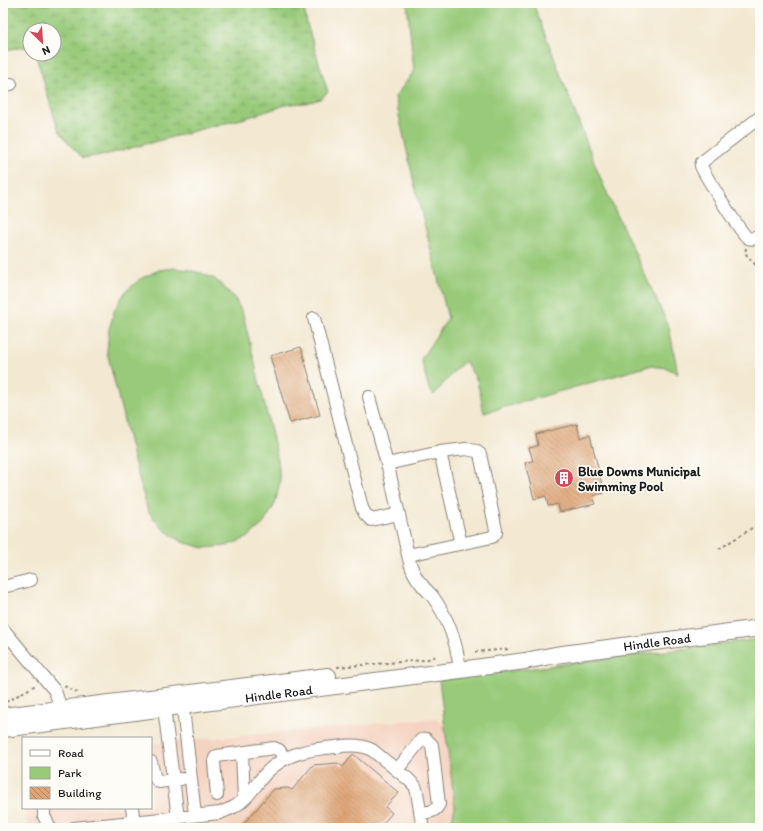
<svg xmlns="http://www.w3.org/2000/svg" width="763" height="831" viewBox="0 0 763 831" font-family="Itim,sans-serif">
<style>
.built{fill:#f5d3c1}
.green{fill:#99ca7a;stroke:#5a734b}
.wetland{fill:url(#wetland-marsh);stroke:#5a734b}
.building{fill:url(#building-back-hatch)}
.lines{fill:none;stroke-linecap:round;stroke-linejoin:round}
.minor-casing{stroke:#888276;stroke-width:14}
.major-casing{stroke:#888276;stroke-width:18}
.path{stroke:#888276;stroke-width:2;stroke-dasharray:3 3;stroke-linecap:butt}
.minor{stroke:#fff;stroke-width:12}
.major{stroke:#fff;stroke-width:16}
.labels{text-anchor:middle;stroke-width:3.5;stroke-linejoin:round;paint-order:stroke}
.poi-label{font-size:13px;font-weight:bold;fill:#1c1c1c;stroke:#fdfcf7;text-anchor:start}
.street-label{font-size:13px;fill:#1c1c1c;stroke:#fdfcf7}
</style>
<defs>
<pattern id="wetland-marsh" width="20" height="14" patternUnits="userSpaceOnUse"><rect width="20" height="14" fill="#99ca7a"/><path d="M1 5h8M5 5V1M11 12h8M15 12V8" fill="none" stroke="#83ad69"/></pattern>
<pattern id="building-back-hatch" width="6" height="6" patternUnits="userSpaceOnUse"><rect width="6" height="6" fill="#dfa475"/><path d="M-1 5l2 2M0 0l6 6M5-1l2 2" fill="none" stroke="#b4855f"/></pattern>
</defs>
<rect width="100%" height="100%" fill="#fdfcf7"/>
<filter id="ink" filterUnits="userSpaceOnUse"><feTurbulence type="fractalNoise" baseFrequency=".025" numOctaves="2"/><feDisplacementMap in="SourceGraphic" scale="8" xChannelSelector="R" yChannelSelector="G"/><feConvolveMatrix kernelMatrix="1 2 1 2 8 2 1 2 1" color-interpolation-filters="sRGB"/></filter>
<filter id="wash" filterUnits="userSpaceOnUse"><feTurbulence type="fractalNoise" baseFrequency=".012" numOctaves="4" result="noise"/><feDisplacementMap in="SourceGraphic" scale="16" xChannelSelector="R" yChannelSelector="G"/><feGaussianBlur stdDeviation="0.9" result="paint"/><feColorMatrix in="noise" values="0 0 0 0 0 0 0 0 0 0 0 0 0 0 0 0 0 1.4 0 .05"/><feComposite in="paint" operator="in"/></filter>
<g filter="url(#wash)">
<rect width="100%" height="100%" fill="#f3e8d1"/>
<path class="built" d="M436 718 445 725 455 807 450 828H27L25 808H151V744Z"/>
<path class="green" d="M407 3H533L601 180 669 327 678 374 667 368 649 366 484 413 477 380 465 361 455 370 434 395 429 389 421 359 448 318 414 183 395 97 414 71Z
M173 268 189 270 201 273 215 279 234 297 243 314 278 460 280 482 275 504 264 523 247 538 226 546 204 548 182 542 163 529 148 511 134 461 107 352 109 329 115 309 125 292 140 279 159 270Z
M760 639V828H450L455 807 439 680Z"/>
<path class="wetland" d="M15 3H303L307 24 328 92 320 99 306 103 289 104 246 118 209 127 165 139 108 154 83 158 72 147 59 131 50 104 42 75 35 54H54V30H30V49L26 47 3 50V12L7 8Z"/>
<g id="blocks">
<path class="building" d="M301 347 320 415 290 423 270 356Z
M577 424 580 438 590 435 604 493 593 496 595 504 560 512 558 504 548 506 546 496 534 499 525 463 533 461 529 448 538 446 536 434Z
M353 754 399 793 385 807 392 813 379 828H240L274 789 288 788 292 790 313 765 338 763 343 767Z"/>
</g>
</g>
<g filter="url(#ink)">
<use href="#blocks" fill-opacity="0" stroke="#888276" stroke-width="1"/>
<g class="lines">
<g class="minor-casing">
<path id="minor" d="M3 86 11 84
M760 117 702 162 701 166C705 175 741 234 748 238 753 240 756 238 760 236
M314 318 362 508 365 514 371 520 399 514
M369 397 387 464
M440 452 461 544
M408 555 492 537 496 533V530L480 454 476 451 466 449 440 452 387 464 390 475 408 555C410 566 414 576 422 585 425 589 430 593 433 597 448 618 457 644 460 670
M3 587 31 580
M3 629 55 691 61 709
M182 699 195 815
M163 700 178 818
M242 753 244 799
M151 762C153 769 153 779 159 782L181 779
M397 770 421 740 426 739 432 745 439 804C436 812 429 812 421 813
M217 795 214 762 215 758 217 756 274 748 279 750 285 759
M44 808V816L50 828
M132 808 134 822
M74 828 220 813C224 811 230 809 234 807 248 799 255 785 266 773 285 753 310 749 336 747 348 745 361 744 372 750L408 779 415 786 417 792 422 823 421 828"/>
</g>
<g class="major-casing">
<g id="major">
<path d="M3 716 328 676"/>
<path id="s1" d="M3 729 460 670 525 661 555 655 760 628"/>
</g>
</g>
<path class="path" d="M746 248 745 253 760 270
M719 549 760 523V521
M475 652 511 649
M337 667 424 660 432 658 437 655
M64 686 79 693
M6 702 34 686 37 685"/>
<use href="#minor" class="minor"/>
<use href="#major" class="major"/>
</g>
</g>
<defs>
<g id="building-disc" transform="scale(1)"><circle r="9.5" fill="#d1495b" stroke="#fdfcf7"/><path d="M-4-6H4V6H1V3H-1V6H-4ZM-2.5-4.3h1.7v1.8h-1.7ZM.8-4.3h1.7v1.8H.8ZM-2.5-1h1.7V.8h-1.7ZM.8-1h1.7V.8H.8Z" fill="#fff"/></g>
</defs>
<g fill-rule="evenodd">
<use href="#building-disc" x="564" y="478"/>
</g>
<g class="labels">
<g class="poi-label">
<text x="578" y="476">Blue Downs Municipal<tspan x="578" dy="15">Swimming Pool</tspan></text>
</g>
<g class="street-label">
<text dy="5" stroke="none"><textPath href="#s1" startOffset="660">Hindle Road</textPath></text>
<text dy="5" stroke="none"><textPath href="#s1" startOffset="278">Hindle Road</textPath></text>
</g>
</g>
<rect width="763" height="831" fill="none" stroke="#fdfcf7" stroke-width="16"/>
<rect x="22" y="737" width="130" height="72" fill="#fdfcf7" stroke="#a3a29f"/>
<rect x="30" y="750" width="20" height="6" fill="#ffffff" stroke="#a3a29f"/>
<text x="58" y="757" font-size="12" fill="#1c1c1c">Road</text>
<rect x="30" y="767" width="20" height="12" fill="#99ca7a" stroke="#a3a29f"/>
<text x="58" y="777" font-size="12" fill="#1c1c1c">Park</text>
<rect x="30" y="787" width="20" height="12" fill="url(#building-back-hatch)" stroke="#a3a29f"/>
<text x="58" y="797" font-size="12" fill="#1c1c1c">Building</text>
<g transform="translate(42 42) rotate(155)"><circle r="19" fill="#fdfcf7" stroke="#a3a29f"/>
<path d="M0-3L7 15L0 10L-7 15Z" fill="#d1495b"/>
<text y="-6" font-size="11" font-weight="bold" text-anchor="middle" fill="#1c1c1c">N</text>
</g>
</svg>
